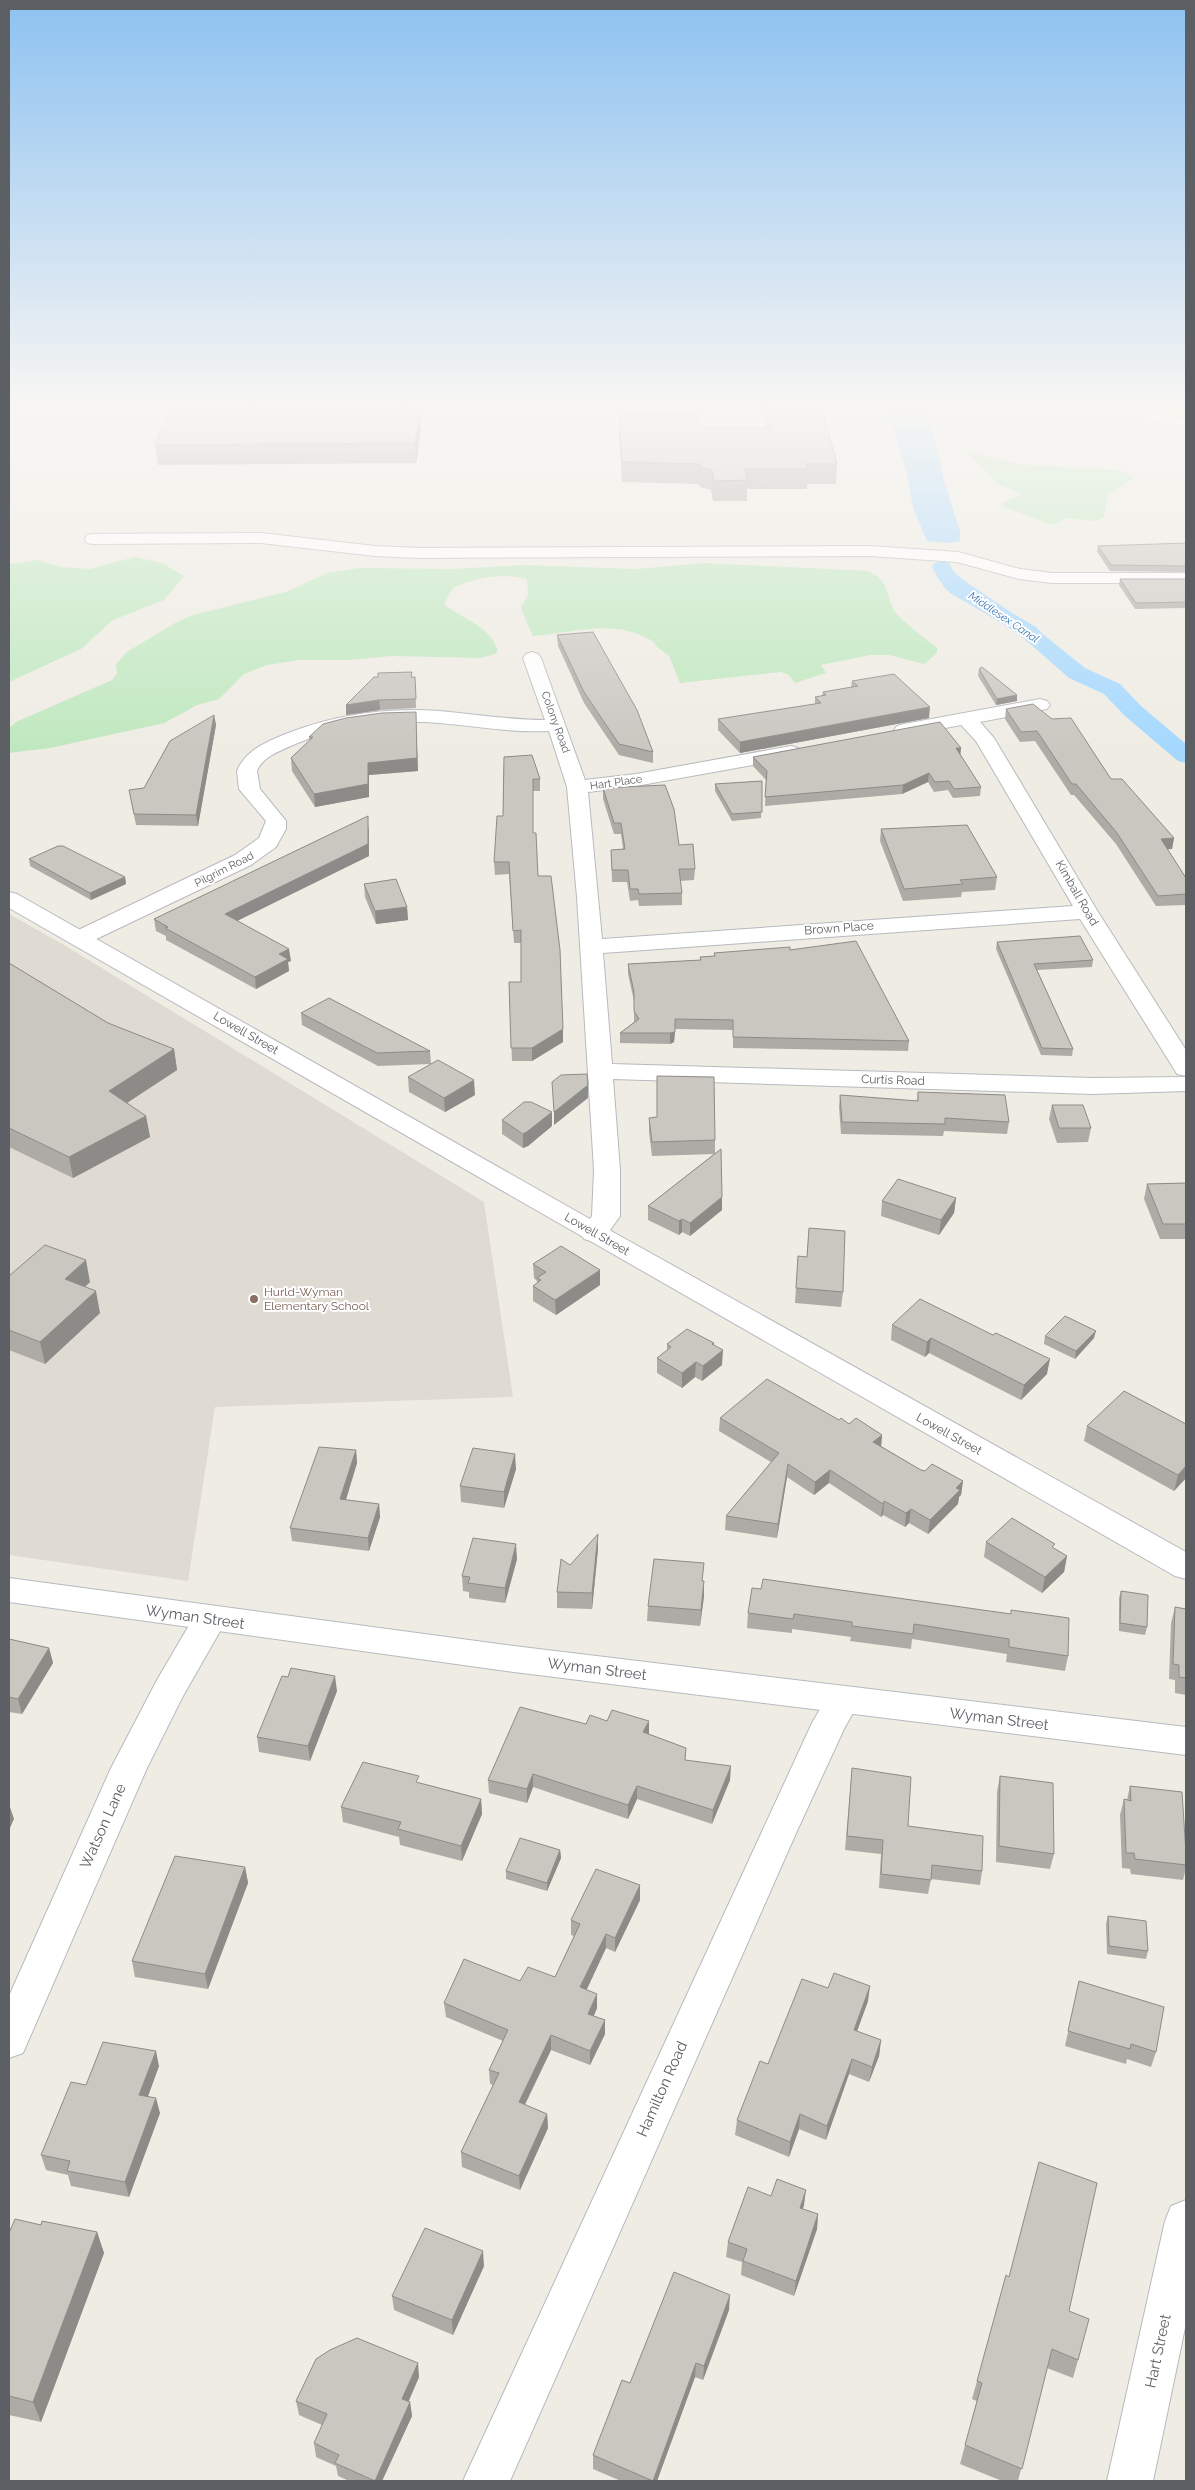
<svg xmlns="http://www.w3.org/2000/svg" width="1195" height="2490" viewBox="0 0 1195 2490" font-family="Raleway,sans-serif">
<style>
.education{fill:#dfdbd2}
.green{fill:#bfe8bf}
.water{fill:#a4d8ff}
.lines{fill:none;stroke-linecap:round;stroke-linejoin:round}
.canal{fill:#a4d8ff;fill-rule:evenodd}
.minor-casing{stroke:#b6babe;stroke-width:2}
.tertiary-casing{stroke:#b6babe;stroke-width:2}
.primary-casing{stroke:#f8c854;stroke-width:2}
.minor{fill:#fff;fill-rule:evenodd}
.tertiary{fill:#fff;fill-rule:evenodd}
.primary{fill:#fff0a9;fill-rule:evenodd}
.wall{fill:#aeaba6}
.shaded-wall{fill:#8d8b87}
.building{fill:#cac7c1;stroke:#8d8b87}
.education-dot{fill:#8d6e63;stroke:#fff;stroke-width:2}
.labels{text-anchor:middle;stroke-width:4;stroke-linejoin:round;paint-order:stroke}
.far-water-label{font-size:11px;font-style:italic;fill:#3b78b7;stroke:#fff}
.far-street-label{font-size:11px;fill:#5c6065;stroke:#fff}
.street-label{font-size:12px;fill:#5c6065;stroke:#fff}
.education-label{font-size:12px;fill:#785e54;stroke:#fff;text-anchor:start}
.near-street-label{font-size:15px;fill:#5c6065;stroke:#fff}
</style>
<rect width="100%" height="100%" fill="#efece4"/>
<path class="education" d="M9 914 64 945 484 1202 513 1397 215 1407 188 1581 9 1555Z"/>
<path class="green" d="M968 451 1018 464 1120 470 1135 478 1108 495 1104 518 1095 521 1067 518 1055 524 1047 523 1004 507 1001 503 1022 494 999 485 968 454Z
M135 557 162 563 184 576 164 600 113 620 81 649 9 682V564L36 560 61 567 90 569Z
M704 563 868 571C893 582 884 600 898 615 910 628 924 637 937 648V653L924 664 889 655H870L821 665 826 673 795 683 789 675 781 672 680 683 669 656 656 646 654 642C614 617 576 633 533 636L521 608 528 595 527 579C501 573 476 577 453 588L444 604C462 619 491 626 498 651L495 654 480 658 392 656 349 660H300L267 665 244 674 219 699 197 705 164 723 50 748 9 753V728L16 722 112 680 117 674 116 664 127 652 175 623 193 615 289 591 327 573 359 568 452 569 522 565 637 569Z"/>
<path class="water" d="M884 403H922L933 428 944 481 960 531V541L948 543 927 541 913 508 906 469Z
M936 567 947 569 1012 613 1036 627 1048 640C1033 643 966 602 950 593L943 586Z"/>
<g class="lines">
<path class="canal" d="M942 561 949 563 955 573 977 591 1034 627 1085 668 1120 684 1141 706 1186 744V763L1178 761 1125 716 1104 694 1069 678 1020 635 963 599 939 580 932 567 935 563Z"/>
<g class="minor-casing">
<path id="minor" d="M1035 403 1137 410 1186 419V427L1137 418 1038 411 1031 407Z
M261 533 375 546 419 548 870 546 958 552 1020 569 1052 573H1186V583H1052L1019 579 957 562 870 556 419 558 375 556 261 543 93 544 87 543 85 539 87 535 93 534Z
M532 652 538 654 541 658 585 780 636 774 791 746 798 748 801 752 798 756 791 758 636 786 588 792 602 939 1073 906 976 741 961 725 904 736 897 734 894 730 897 726 904 724 1040 699 1047 701 1050 705 1047 709 980 722 994 738 1098 912 1186 1050V1076L1177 1074 1174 1069 1080 919 603 953 612 1064 1093 1078 1186 1077V1091L1093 1094 613 1079 620 1170V1216L604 1239 594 1242 584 1239 580 1233 592 1216 594 1170 577 897 567 787 549 731C512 733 476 726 439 723 389 719 339 725 293 745 280 751 262 757 257 771L260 789 286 821V829L276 847 251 865 88 943 80 945 72 943 69 938 72 933 235 855 259 838 266 821 239 789 237 771C245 751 264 743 283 735 332 715 387 707 439 711 475 714 509 720 545 720L523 658 526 654Z
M210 1606 222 1610 227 1619 183 1696 147 1768 23 2053 9 2058V1996L111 1768 157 1680 198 1610Z
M843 1686 855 1690 860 1700 844 1729 797 1831 510 2481H463L812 1723 831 1690Z
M1186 2200V2323L1153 2481H1107L1165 2221 1171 2206Z"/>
</g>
<g class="tertiary-casing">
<path id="tertiary" d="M9 892 17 894 604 1227 1186 1552V1579L1175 1576 9 908Z
M9 1578 514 1646 1186 1727V1755L514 1672 9 1602Z"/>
</g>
<g class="primary-casing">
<path id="primary" d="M1119 403H1157L1186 408V416L1126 407Z"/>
</g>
<use href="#minor" class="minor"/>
<use href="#tertiary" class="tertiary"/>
<use href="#primary" class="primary"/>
</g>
<path class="wall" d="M760 403H820L837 464 836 484H807V489H747V501H713L711 490 700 487 699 484 622 482 619 432V413L701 428H766Z
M420 409 421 429 416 463 158 465 155 445 408 410Z
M1186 543V572L1110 571 1097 552 1098 546Z
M1120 579H1186V608L1135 609 1119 585Z
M557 635 653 752V763L619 755 584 703 558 646Z
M979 669 1017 701 996 705 978 676Z
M412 677H415L416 708 380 710 346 715Z
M852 681 929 718 740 753 718 730V719L815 704V697L822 696 823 692 851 687Z
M1006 709 1111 779 1174 838 1172 849H1167L1186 878V905L1156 906 1116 844 1074 795H1071L1035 741 1020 742 1005 719Z
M214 715 216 725 198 826 136 825 129 790 144 788Z
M416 724 418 771 369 775V797L315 807 292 771 291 758 310 741 309 737Z
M961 748 960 755 981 787 980 796 953 798 948 790 934 792 928 782 902 794 765 806 766 780 753 766V757Z
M504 757 540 779V791H533V833L538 876 563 1029V1042L532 1061H512L509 982H521V943H514L509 874 495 875 494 862 503 816Z
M762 781 761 818 732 821 715 791V784Z
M603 788 679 845 695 869 694 880 680 881 682 893V905L639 906 638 900 630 901 627 882H612L611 850 623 849 621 834H614L603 799Z
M369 828V856L237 920 291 961 288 962 289 971 256 989 166 940V936L156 931 154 919Z
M881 829 997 877 995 890 962 892 961 897 903 901 880 841Z
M29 859 125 877 126 884 91 900 30 866Z
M364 884 407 907 408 920 376 924 365 897Z
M997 942 1093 960 1092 967 1037 970 1073 1049 1072 1056 1041 1055 996 949Z
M790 950 909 1041 908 1051 733 1048V1030L675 1029 674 1042 670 1044 620 1043V1033L634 1022V1001L628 974V964L700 960V957L714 956V953Z
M9 963 108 1023 174 1049 177 1070 127 1103 146 1116 150 1137 73 1178 9 1147Z
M301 1013 430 1051 431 1064 378 1066 302 1025Z
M408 1077 475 1095 445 1112 409 1092Z
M918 1092 1009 1122 1007 1134 944 1131 943 1136 841 1134 839 1107 840 1095 917 1101Z
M1052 1105 1091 1128 1088 1142 1057 1143 1049 1119Z
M649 1118 715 1140V1154L722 1197V1210L690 1236 682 1232 679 1235 648 1220V1206L714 1154 652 1156 649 1132Z
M502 1120 552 1126 528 1146 523 1148 502 1134Z
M1186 1183V1239H1160L1144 1199 1147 1184Z
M956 1198 954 1213 939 1235 881 1216 882 1201Z
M809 1228 843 1292 841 1307 795 1303 798 1256 807 1257Z
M533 1264 600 1285 556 1315 533 1301V1286L537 1283V1281L534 1278Z
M9 1276 90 1282 85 1287 100 1313 45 1364 9 1350Z
M892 1325 1047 1374 1021 1400 929 1353 925 1357 891 1340Z
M1045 1336 1094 1338 1075 1359 1044 1344Z
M714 1343V1345L722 1365 702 1381 695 1377 682 1388 657 1373V1358L667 1351V1344Z
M720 1418 839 1420 882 1435 881 1446 921 1470 963 1481 961 1495 959 1497 958 1504 928 1534 909 1523 905 1527 883 1515 881 1517 829 1483 814 1495 787 1477 777 1538 725 1530 726 1516 771 1462 719 1431Z
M1087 1426 1186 1478 1174 1491 1084 1441Z
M356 1450 357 1463 346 1500 379 1504 380 1517 369 1551 292 1541 290 1528Z
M516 1469 504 1508 461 1502 460 1486Z
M986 1542 1055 1549 1067 1556 1064 1572 1042 1593 984 1557Z
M598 1549 592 1609 557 1608V1592L570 1565Z
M517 1559 505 1603 469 1598V1592L463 1591 462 1576Z
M1121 1591 1147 1627 1145 1635 1119 1631V1598Z
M704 1596 700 1626 647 1621 648 1606Z
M1175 1607 1186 1609V1695L1175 1693V1680L1169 1679 1171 1623Z
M748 1613 1011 1614 1068 1656 1065 1671 1006 1662 1007 1654 912 1639 911 1649 850 1641 851 1637 792 1629V1633L747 1628Z
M9 1639 49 1648 53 1663 22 1714 9 1712Z
M288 1677 337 1691 310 1761 259 1752 257 1737Z
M586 1724 649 1734 686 1748 685 1760 730 1780 712 1824 637 1799 628 1819 533 1787 527 1803 489 1793 488 1780Z
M852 1768 908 1826 982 1871 980 1885 931 1879 928 1894 879 1888 881 1854 845 1850Z
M1000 1776 1054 1854 1050 1869 996 1862 997 1792Z
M419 1783 481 1799 482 1814 462 1861 400 1845 399 1837 343 1822 341 1807Z
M1130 1786 1186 1853V1868L1183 1880 1131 1874 1130 1869 1122 1868 1120 1815 1124 1799 1127 1800Z
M560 1850 561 1858 547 1891 506 1879V1871Z
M245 1867 248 1883 208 1989 135 1977 132 1961Z
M640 1885V1900L615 1952 606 1948 586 1990 597 2008 594 2016 605 2020V2034L590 2065 551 2050 525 2105 547 2114 548 2128 520 2190 462 2167 461 2152 493 2085 490 2084 489 2070 503 2041 446 2017 444 2003 520 1981 555 1977 574 1936 571 1935V1920Z
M1108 1916 1148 1951 1146 1959 1107 1954 1106 1924Z
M1079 1981 1156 2052 1151 2067 1127 2059 1126 2064 1065 2046Z
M828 1988 868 2001 857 2031 881 2040 879 2056 869 2082 849 2074 826 2140 799 2129 789 2157 735 2135 737 2120 768 2064Z
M159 2066 148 2096 160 2113 129 2197 71 2186 68 2175 46 2170 41 2155 86 2085Z
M771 2196 804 2205 803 2209 818 2214 817 2229 794 2296 741 2275 742 2262 726 2257 728 2242Z
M41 2225 97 2232 104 2253 41 2422 9 2415V2233Z
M484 2266 453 2335 394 2310 392 2296Z
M729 2310 703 2380 695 2377 657 2481H621L593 2469V2455L630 2383Z
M1069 2311 1078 2360 1073 2378 1047 2368 1018 2481H1002L960 2464 977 2401 972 2399 977 2381Z
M419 2377 409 2401 410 2402 412 2416 382 2481H349L338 2476 336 2466 316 2457 314 2443 322 2425 299 2415 296 2401Z"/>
<path class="shaded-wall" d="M420 409 421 429 416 463 415 443Z
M1017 695V701L996 705 997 699Z
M379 700 380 710 346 715V705Z
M930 707 929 718 740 753V742Z
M214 715 216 725 198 826 196 815Z
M416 724 418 771 369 775V797L315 807 314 794 368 763Z
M956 748H961L960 757Z
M929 773 928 782 902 794 903 785Z
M368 816 369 856 227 926 225 914Z
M1174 838 1172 849 1159 850 1161 839Z
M125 877 126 884 91 900 90 893Z
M407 907 408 920 376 924 375 911Z
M289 949 291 961 288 962 289 971 256 989 255 977 279 954Z
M563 1029V1042L532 1061V1048Z
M675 1032 674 1042 670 1044V1033Z
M174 1049 177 1070 113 1112 109 1091Z
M474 1080 475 1095 445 1112 444 1098Z
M588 1085V1098L554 1125V1112Z
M552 1112V1126L528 1146 523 1148V1134Z
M146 1116 150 1137 73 1178 69 1157Z
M722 1197V1210L690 1236V1223Z
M956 1198 954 1213 939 1235 941 1220Z
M682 1219V1232L679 1235V1221Z
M86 1260 90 1282 69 1301 65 1279Z
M600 1270V1285L556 1315 555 1300Z
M96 1291 100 1313 45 1364 40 1342Z
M1096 1331 1094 1338 1075 1359 1076 1351Z
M931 1338 929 1353 925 1357 927 1342Z
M714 1343 713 1358 723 1350 722 1365 702 1381 703 1366 712 1344Z
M1050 1359 1047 1374 1021 1400 1024 1385Z
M696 1362 695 1377 682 1388V1373Z
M882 1435 881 1448 873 1442Z
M356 1450 357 1463 342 1512 340 1499Z
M515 1454 516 1469 504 1508V1492Z
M788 1464 787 1477 777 1538 778 1524Z
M1186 1466V1478L1174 1491 1178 1475Z
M830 1470 829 1483 814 1495 815 1482Z
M963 1481 961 1495 959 1497 958 1504 928 1534 930 1520 956 1488Z
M884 1501 883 1515 881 1517 883 1504Z
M379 1504 380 1517 369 1551 368 1538Z
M911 1509 909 1523 905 1527 906 1513Z
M598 1534V1549L592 1609V1593Z
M516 1544 517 1559 505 1603V1588Z
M1067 1556 1064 1572 1042 1593 1045 1577Z
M704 1581V1596L700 1626 701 1610Z
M49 1648 53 1663 22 1714 18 1699Z
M335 1676 337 1691 310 1761 308 1746Z
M649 1721V1735L643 1732Z
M731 1766 730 1780 712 1824 713 1810Z
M533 1774V1787L527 1803V1789Z
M637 1786V1799L628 1819V1805Z
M481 1799 482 1814 462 1861 461 1846Z
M9 1804 14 1819 9 1830Z
M560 1850 561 1858 547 1891V1883Z
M245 1867 248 1883 208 1989 205 1974Z
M640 1885V1900L615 1952V1938Z
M606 1934V1948L581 2002 580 1987Z
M870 1986 868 2001 852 2045 854 2030Z
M597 1994V2008L588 2028V2014Z
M605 2020V2034L590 2065V2051Z
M551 2035V2050L519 2116V2102Z
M881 2040 879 2056 869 2082 872 2067Z
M156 2051 159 2066 143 2110 139 2095Z
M852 2059 849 2074 826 2140 827 2126Z
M156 2098 160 2113 129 2197 125 2182Z
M547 2114 548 2128 520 2190 519 2176Z
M800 2114 799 2129 789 2157 790 2142Z
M806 2190 804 2205 798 2222 800 2208Z
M818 2214 817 2229 794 2296 796 2281Z
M97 2232 104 2253 41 2422 33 2402Z
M483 2251 484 2266 453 2335 452 2320Z
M730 2295 729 2310 703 2380 704 2366Z
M418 2363 419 2377 403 2413 402 2399Z
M696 2363 695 2377 657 2481H653Z
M410 2402 412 2416 382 2481H375Z"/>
<path class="building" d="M172 403 408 404 407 410 420 409 415 443 155 445Z
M765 403H820L837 464H806L808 469H745L748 480 714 481 712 470 700 467V464L622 462 619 413H698L701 428H771Z
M1186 543V566L1111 565 1098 546Z
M1120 579H1186V602L1136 603Z
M593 632 637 710 653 752 619 744 584 692 557 635Z
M982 667 1017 695 997 699 979 669Z
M412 672 411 677H415L416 699 379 700 346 705 374 677H378V673Z
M894 674 930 707 740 742 718 719 821 703 815 697 826 695 823 692 858 686 852 681Z
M1033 704 1052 719 1071 718 1111 779H1122L1174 838 1161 839 1186 878V894L1158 896 1117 833 1076 784H1072L1037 731 1021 732 1006 709Z
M416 712 417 758 368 763V784L314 794 291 758 313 737H309L323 724 346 718 382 713Z
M214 715 196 815 134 814 129 790 144 788 170 741Z
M940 722 961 748H956L981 787 954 789 949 781 935 782 929 773 903 785 765 797 767 771 753 757Z
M532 755 540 779H533V833H536L538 876H551L560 950 563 1029 532 1048H511L509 982H521V930L513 931 509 862H494L497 816H503L504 757Z
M762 781V812L732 814 715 784Z
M665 785 674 809 679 845 693 844 695 869H679L682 893 639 894 638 889H630L628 870H612L611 850 625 849 621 823H614L603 788Z
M368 816V844L225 914 289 949 279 954 288 959 255 977 165 928 168 927 154 919Z
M967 825 997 877 960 880 963 884 904 889 881 829Z
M58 846H63L125 877 90 893 29 859Z
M396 879 407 907 375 911 364 884Z
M1080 936 1093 960 1034 964 1073 1049 1042 1048 997 942Z
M856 941 909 1041 733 1037V1020L675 1019V1032L670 1033H620L639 1019 634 1011V992L628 964 701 960 700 957 715 956 714 953 790 947V950Z
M9 963 108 1023 174 1049 109 1091 146 1116 69 1157 9 1128Z
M329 998 430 1051 377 1053 301 1013Z
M438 1060 474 1080 444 1098 408 1077Z
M587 1074 588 1085 554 1112 552 1082 561 1075Z
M657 1076 714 1077 715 1140 652 1142 649 1118 657 1117Z
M918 1092 1005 1095 1009 1122 945 1118V1124L842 1122 840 1095 918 1101Z
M524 1102H531L552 1112 528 1131 523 1134 502 1120Z
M1052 1105H1083L1091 1128H1059Z
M721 1149 722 1197 690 1223 682 1219 679 1221 648 1206Z
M898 1179 956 1198 941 1220 882 1201Z
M1186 1183V1224H1163L1147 1184Z
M809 1228 845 1231 843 1292 796 1288 798 1256 807 1257Z
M45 1245 86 1260 65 1279 96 1291 40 1342 9 1330V1276Z
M561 1246 600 1270 555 1300 533 1286 541 1280 537 1278 546 1272 533 1264Z
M920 1299 993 1335 996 1333 1050 1359 1024 1385 931 1338 927 1342 892 1325Z
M1065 1316 1096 1331 1076 1351 1045 1336Z
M687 1329 714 1343 712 1344 723 1350 703 1366 696 1362 682 1373 657 1358 671 1347 667 1344Z
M767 1379 839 1420 841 1418 849 1424 856 1418 882 1435 873 1442 921 1470 925 1471 932 1464 963 1481 956 1488 960 1490 930 1520 911 1509 906 1513 884 1501 883 1504 830 1470 815 1482 788 1464 778 1524 726 1516 779 1453 720 1418Z
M1124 1391 1186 1424V1466L1178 1475 1087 1426Z
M319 1447 356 1450 340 1499 379 1504 368 1538 290 1528Z
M473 1448 515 1454 504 1492 460 1486Z
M1012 1518 1055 1544 1052 1547 1067 1556 1045 1577 986 1542Z
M598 1534 592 1593 557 1592 561 1559 570 1565Z
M473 1538 516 1544 505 1588 468 1583 470 1577 462 1576Z
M654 1559 704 1563 702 1581H704L701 1610 648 1606Z
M763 1579 1011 1614V1610L1069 1618 1068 1656 1009 1647V1639L914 1624 913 1634 852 1626V1622L794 1614 793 1619 748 1613 752 1588 761 1589Z
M1121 1591 1148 1595 1147 1627 1120 1623Z
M1175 1607 1186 1609V1678L1179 1677V1665L1173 1664Z
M9 1639 49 1648 18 1699 9 1697Z
M291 1668 335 1676 308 1746 257 1737 282 1676 288 1677Z
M520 1707 586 1724 590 1715 607 1721 612 1710 649 1721 643 1732 686 1748 685 1760 731 1766 713 1810 637 1786 628 1805 533 1774 527 1789 488 1780Z
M363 1762 419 1776 416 1782 481 1799 461 1846 398 1829 401 1822 341 1807Z
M852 1768 911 1777 908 1826 983 1836 982 1871 932 1865 931 1880 881 1874 883 1840 847 1836Z
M1000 1776 1053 1783 1054 1854 999 1846Z
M1130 1786 1182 1792 1186 1853V1865L1135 1859 1134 1853H1126L1124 1799 1131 1801Z
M520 1838 560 1850 547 1883 506 1871Z
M175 1856 245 1867 205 1974 132 1961Z
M596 1869 640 1885 615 1938 606 1934 580 1987 597 1994 588 2014 605 2020 590 2051 551 2035 519 2102 547 2114 519 2176 461 2152 499 2073 489 2070 508 2030 444 2003 464 1959 520 1981 528 1967 555 1977 580 1924 571 1920Z
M1108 1916 1146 1921 1148 1951 1109 1946Z
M834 1973 870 1986 854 2030 881 2040 872 2067 852 2059 827 2126 800 2114 790 2142 737 2120 760 2061 768 2064 802 1979 828 1988Z
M1079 1981 1164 2007 1156 2052 1131 2044 1130 2049 1068 2031Z
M103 2042 156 2051 139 2095 156 2098 125 2182 67 2171 70 2161 41 2155 71 2082 86 2085Z
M1039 2162 1097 2183 1069 2311 1089 2319 1078 2360 1052 2349 1022 2469 965 2445 982 2383 977 2381 1006 2275 1009 2277Z
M777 2179 806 2190 800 2208 818 2214 796 2281 743 2261 747 2249 728 2242 748 2187 771 2196Z
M15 2219 41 2225 42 2221 97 2232 33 2402 9 2396V2233Z
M425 2228 483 2251 452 2320 392 2296Z
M674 2272 730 2295 704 2366 696 2363 653 2481 593 2455 622 2380 630 2383Z
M357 2338 418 2363 402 2399 410 2402 375 2481 335 2463 339 2455 314 2443 327 2414 296 2401 316 2359 330 2350Z"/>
<linearGradient id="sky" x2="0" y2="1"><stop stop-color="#8dc2f1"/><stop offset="0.54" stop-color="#f8f6f3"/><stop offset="1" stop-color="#f8f6f3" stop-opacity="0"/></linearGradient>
<rect width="1195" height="752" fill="url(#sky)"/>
<circle class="education-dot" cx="254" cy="1299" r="5"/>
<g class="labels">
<g class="far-water-label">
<text transform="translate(1004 617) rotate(34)" y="4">Middlesex Canal</text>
</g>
<g class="far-street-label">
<text transform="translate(556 722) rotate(70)" y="4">Colony Road</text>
<text transform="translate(616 782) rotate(-8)" y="4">Hart Place</text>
<text transform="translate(224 869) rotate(-27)" y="4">Pilgrim Road</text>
</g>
<g class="street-label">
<text transform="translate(1077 893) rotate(60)" y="4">Kimball Road</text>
<text transform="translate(839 928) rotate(-4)" y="4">Brown Place</text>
<text transform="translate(246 1033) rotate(30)" y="4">Lowell Street</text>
<text transform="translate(893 1080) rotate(2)" y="4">Curtis Road</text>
<text transform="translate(597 1234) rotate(30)" y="4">Lowell Street</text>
<text transform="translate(949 1434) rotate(29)" y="4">Lowell Street</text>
</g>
<g class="education-label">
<text x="264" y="1296">Hurld-Wyman<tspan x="264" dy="14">Elementary School</tspan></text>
</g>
<g class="near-street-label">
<text transform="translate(195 1617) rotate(8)" y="5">Wyman Street</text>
<text transform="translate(597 1669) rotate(7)" y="5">Wyman Street</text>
<text transform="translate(999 1719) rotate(7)" y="5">Wyman Street</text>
<text transform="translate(103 1826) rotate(-66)" y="5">Watson Lane</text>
<text transform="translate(662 2089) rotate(-66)" y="5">Hamilton Road</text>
<text transform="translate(1158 2351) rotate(-78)" y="5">Hart Street</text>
</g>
</g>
<rect width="1195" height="2490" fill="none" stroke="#5c6065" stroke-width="20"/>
</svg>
